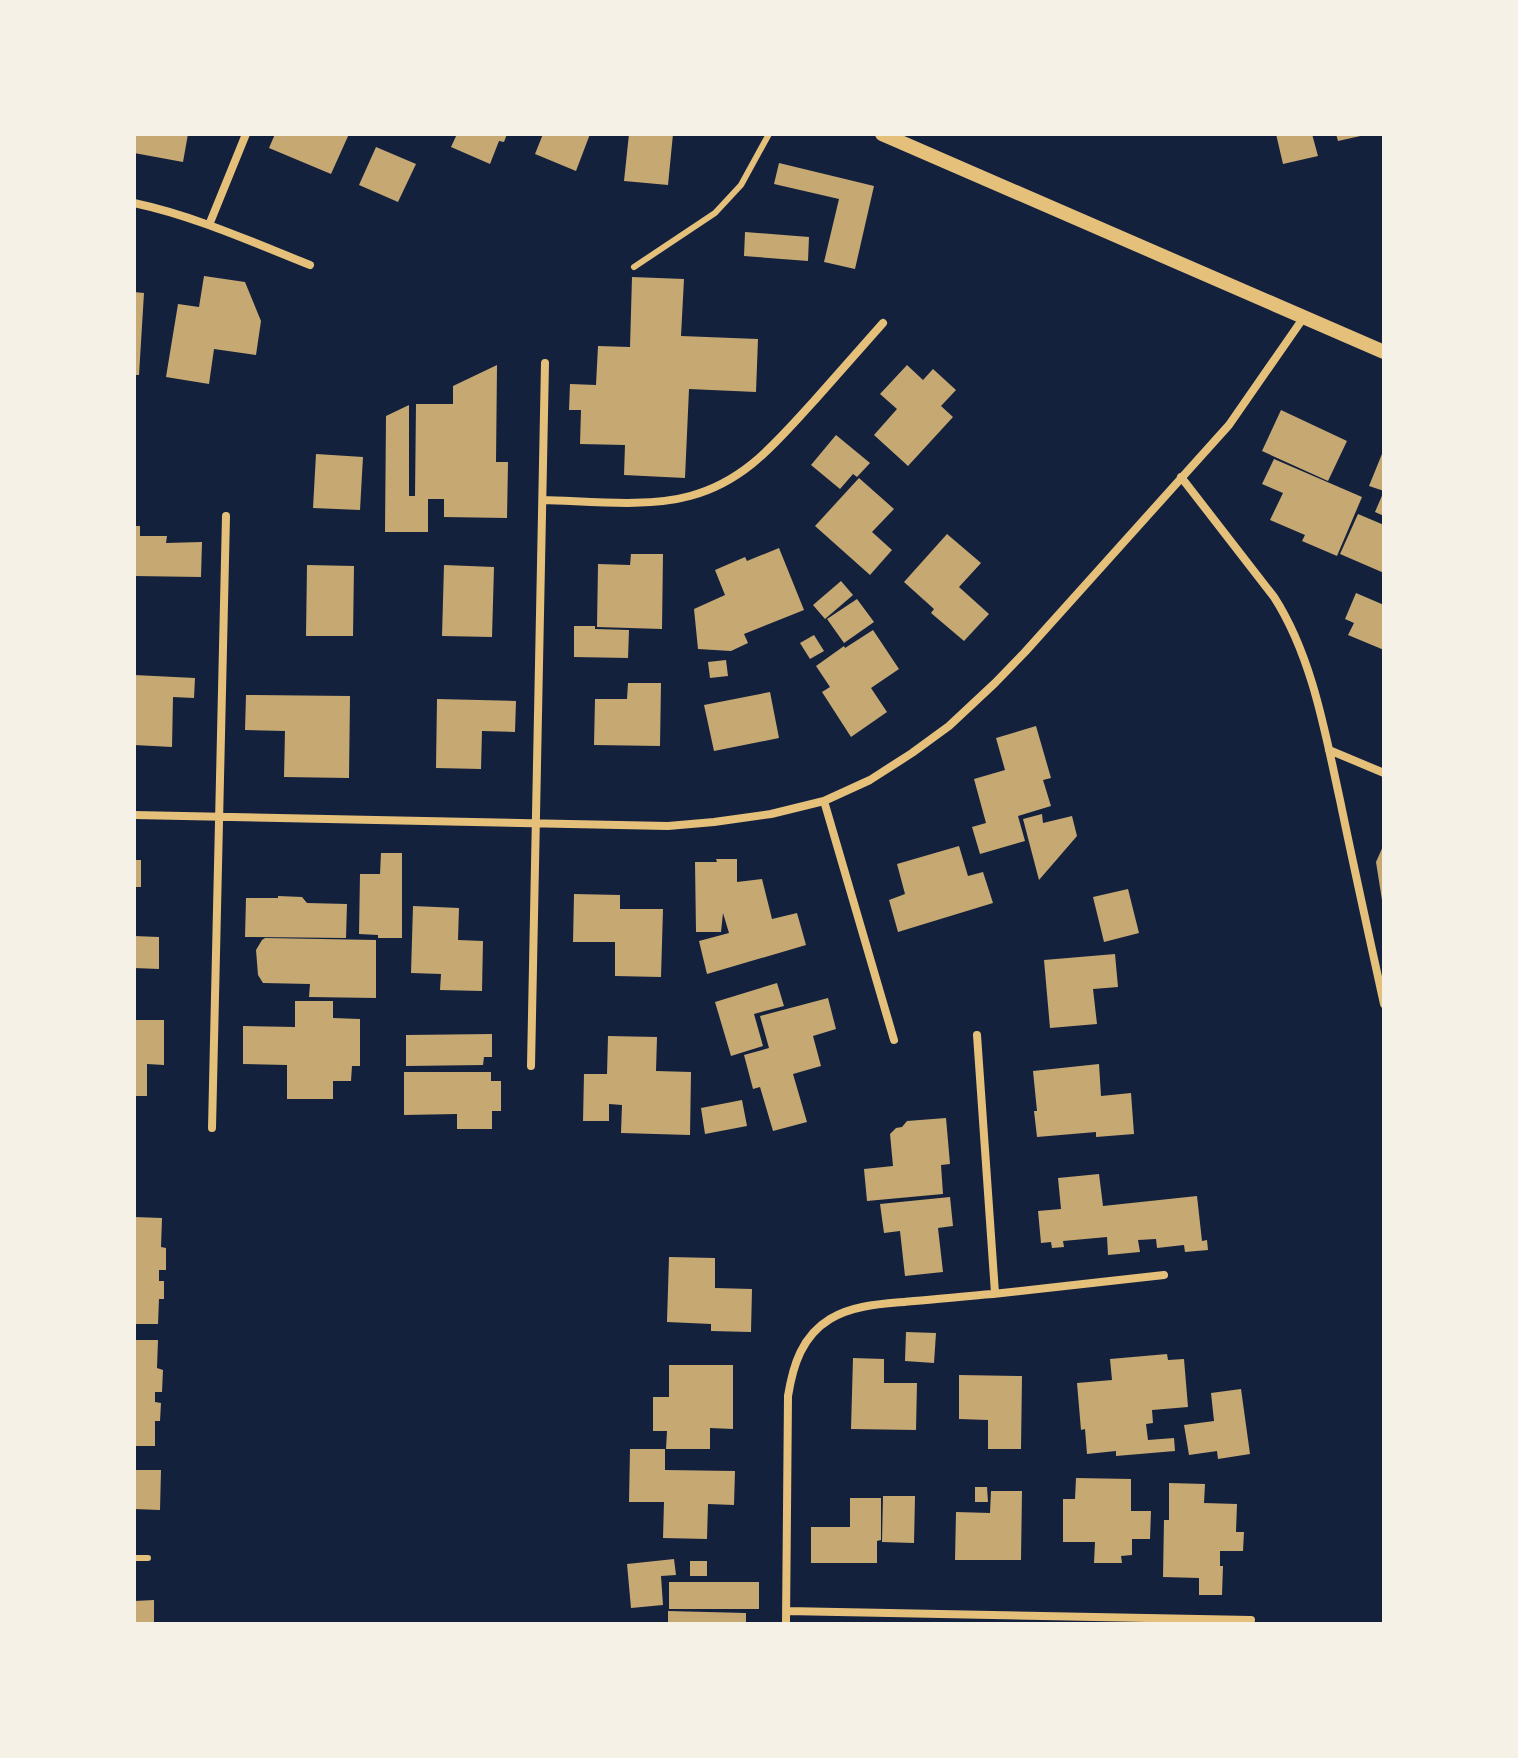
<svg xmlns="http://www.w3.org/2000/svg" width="1518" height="1758" viewBox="0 0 1518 1758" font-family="Jost,sans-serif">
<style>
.building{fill:#c6a872}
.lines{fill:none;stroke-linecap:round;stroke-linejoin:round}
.service{stroke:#e5c07b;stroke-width:6}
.minor{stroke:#e5c07b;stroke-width:8}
.tertiary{stroke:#e5c07b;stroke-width:14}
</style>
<rect width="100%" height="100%" fill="#14213d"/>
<path class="building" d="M134 134H188L183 162 134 153Z
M275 134H349L331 174 269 148Z
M457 134H507L504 142 499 141 490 164 451 147Z
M543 134H590L576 171 535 154Z
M629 134H673L668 185 624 181Z
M1276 134H1312L1318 156 1283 164Z
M1336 134H1365V135L1338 141Z
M376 147 416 164 398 202 359 185Z
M779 163 874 186 855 269 824 262 839 199 774 184Z
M745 232 809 237 808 261 744 256Z
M204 276 245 282 261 321 256 355 214 349 209 384 166 377 178 304 199 307Z
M632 277 684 279 681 336 758 339 756 392 689 389 685 478 624 475 625 445 580 444 581 410H569L570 384 596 385 598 346 630 347Z
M134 292 144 293 139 375H134Z
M497 365 496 462H508L507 518 444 517V499H428V532H385L386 416 409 405V496H415L416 404H453V386Z
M907 365 923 380 933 369 956 390 941 406 953 417 908 466 874 435 897 409 880 394Z
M1281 410 1347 441 1328 481 1262 451Z
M836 435 870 463 857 477 853 474 840 489 811 465Z
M1384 449V516L1375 512 1384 491 1369 486Z
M316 454 363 457 360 510 313 508Z
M1274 459 1362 497 1337 556 1302 541 1305 535 1270 520 1283 493 1262 484Z
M859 478 894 509 872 532 892 550 870 575 815 526Z
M1358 514 1384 525V573L1340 554Z
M134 526H140V536H167L166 543 202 542 201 577 134 576Z
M947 534 981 563 959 587 989 614 964 641 931 613 934 609 904 582Z
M779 548 804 610 744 634 748 643 731 651 698 649 694 609 725 595 715 570 745 557 747 561Z
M631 554H663L662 629 597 627 598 564 630 565Z
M307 565 354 566 353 636H306Z
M444 565 494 567 492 637 442 636Z
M841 581 853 595 825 619 813 605Z
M1356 593 1384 605V650L1348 635 1354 623 1345 619Z
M857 599 874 622 844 643 827 619Z
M574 626H595V629L629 630 628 658 574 657Z
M873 630 899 669 871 688 887 712 851 737 822 692 830 687 816 666 844 646 845 648Z
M814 635 824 651 810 659 800 643Z
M726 660 728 676 710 678 708 662Z
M134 675 195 678 194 698 173 697 172 747 134 745Z
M628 683H661L660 746 594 745 595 699H627Z
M770 692 779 738 714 751 704 705Z
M246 695 350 696 349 778 284 777 285 731 245 730Z
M437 699 516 701 515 732 482 731 481 769 436 768Z
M1036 726 1051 778 1043 780 1051 806 1018 816 1025 841 980 854 972 827 986 823 974 779 1005 770 996 738Z
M1042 814 1043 823 1072 816 1077 836 1039 880 1023 819Z
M1384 844V900H1382L1376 862Z
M959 846 968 876 983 872 993 903 898 932 889 900 905 894 897 864Z
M381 853H402V938H378V935L359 934 360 874H380Z
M716 859H737V882L762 879 772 919 797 913 806 945 707 974 699 941 729 933 723 913 721 932H696L695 862H717Z
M134 860H141V887H134Z
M1128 889 1139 933 1104 942 1093 897Z
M574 894 620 895V909H663L661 977 615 976V942H573Z
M278 896 302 897 307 903 347 904 346 938 245 937 246 898H278Z
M413 906 459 908 458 940 483 941 482 991 440 990 441 974 411 973Z
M134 936 159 937V969L134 968Z
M265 938 376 940V998L309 997 310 984 263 983 258 975 256 950 262 940Z
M1115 954 1118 987 1093 989 1097 1024 1050 1028 1044 960Z
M777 983 784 1006 754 1014 763 1046 731 1056 715 1002Z
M828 998 836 1029 813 1036 821 1066 793 1074 807 1122 773 1131 760 1087 753 1089 744 1055 769 1048 760 1016Z
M295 1001H333V1018L360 1019V1066H352L351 1081H333V1099H287V1065L243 1064V1026L295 1027Z
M134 1020H164V1065L147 1064V1096H134Z
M492 1034V1057H484L483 1065 406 1066V1035Z
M608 1036 657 1037 656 1071 691 1072 690 1135 621 1133 622 1105 609 1104V1121H583L584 1074H607Z
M1099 1064 1101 1096 1131 1093 1134 1134 1096 1137V1132L1037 1137 1034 1111H1037L1033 1071Z
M404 1072H491V1081H501V1111H492V1129H457V1114L404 1115Z
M742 1100 747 1126 705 1134 701 1108Z
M946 1118 950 1164 941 1165 943 1194 867 1201 864 1169 893 1166 890 1134 896 1128 902 1127 907 1121Z
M1099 1174 1103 1206 1197 1196 1202 1241 1207 1240 1208 1250 1185 1252 1184 1245 1157 1248 1156 1239 1138 1240 1140 1252 1108 1255 1107 1237 1063 1241 1064 1247 1052 1248 1051 1242 1041 1243 1038 1211 1061 1209 1058 1178Z
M950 1197 953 1226 938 1228 943 1272 905 1276 900 1231 884 1233 880 1204Z
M134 1217 162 1218 161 1247 166 1248V1270H159V1281H164V1299H159L158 1324H134Z
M669 1257 715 1258V1288L752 1289 751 1332 711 1331V1324L667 1322Z
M906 1332 936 1333 934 1363 905 1361Z
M134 1340H158L157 1368 163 1370 162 1392H155V1402L161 1403 160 1421H155V1446H134Z
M1167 1354 1168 1360 1184 1359 1188 1407 1152 1410 1153 1423 1146 1424 1148 1440 1174 1438 1175 1451 1116 1456V1451L1087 1454 1085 1429 1081 1430 1077 1383 1112 1380 1110 1359Z
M853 1358 884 1359V1383H917L916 1430 851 1429Z
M669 1365H733V1429L710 1428V1449H666L667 1431H653V1397H669Z
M959 1375 1022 1376 1021 1449H988V1420L959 1419Z
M1241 1389 1250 1454 1218 1459 1217 1451 1189 1455 1184 1425 1214 1421 1211 1393Z
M630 1449H665V1470L735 1471 734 1505 708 1504 707 1539 663 1538 664 1502H629Z
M134 1470H161L160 1510 134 1509Z
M1076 1478 1131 1479V1511H1151L1150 1539H1132V1555L1121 1556 1122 1563H1094L1095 1542H1063V1499H1075Z
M1169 1483 1205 1484 1204 1503 1237 1504 1236 1532H1244L1243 1551H1220V1566H1223L1222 1595H1199V1578L1163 1577 1164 1520H1169Z
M975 1487H987L988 1502H975Z
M991 1491H1022L1021 1560H955L956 1512 990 1513Z
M883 1496H915L914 1543 882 1542Z
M850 1498H881V1540L877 1541V1563H811V1527H850Z
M674 1559 676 1575 661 1576 663 1605 631 1608 627 1564Z
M690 1561H707V1576H690Z
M669 1582H759V1609H669Z
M154 1600V1624H134V1601Z
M668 1611 746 1613V1624H668Z"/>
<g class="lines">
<path class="service" d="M634 267 715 213 741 185 769 134
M134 1558H148"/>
<path class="minor" d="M134 203C195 216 252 242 310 265
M209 225 246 134
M1181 477 1274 597C1312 656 1325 732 1340 800 1354 868 1369 936 1384 1004
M543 500C588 501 647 508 690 496 746 481 776 442 814 401 837 375 860 349 883 323
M1329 750 1384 773
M824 801 894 1040
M134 815 668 826 714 822 771 814 824 801 870 780 912 753 949 726 995 683 1025 652 1229 425 1304 317
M977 1035 995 1293
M531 1066 545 363
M212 1128 226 516
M786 1611 1251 1620
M786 1624 788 1396C793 1365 802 1336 830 1319 855 1304 885 1304 914 1301 940 1299 966 1296 993 1294 1050 1288 1107 1281 1164 1275"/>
<path class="tertiary" d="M882 134 1384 352"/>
</g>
<rect width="1518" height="1758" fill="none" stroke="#f6f1e7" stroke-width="272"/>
</svg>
